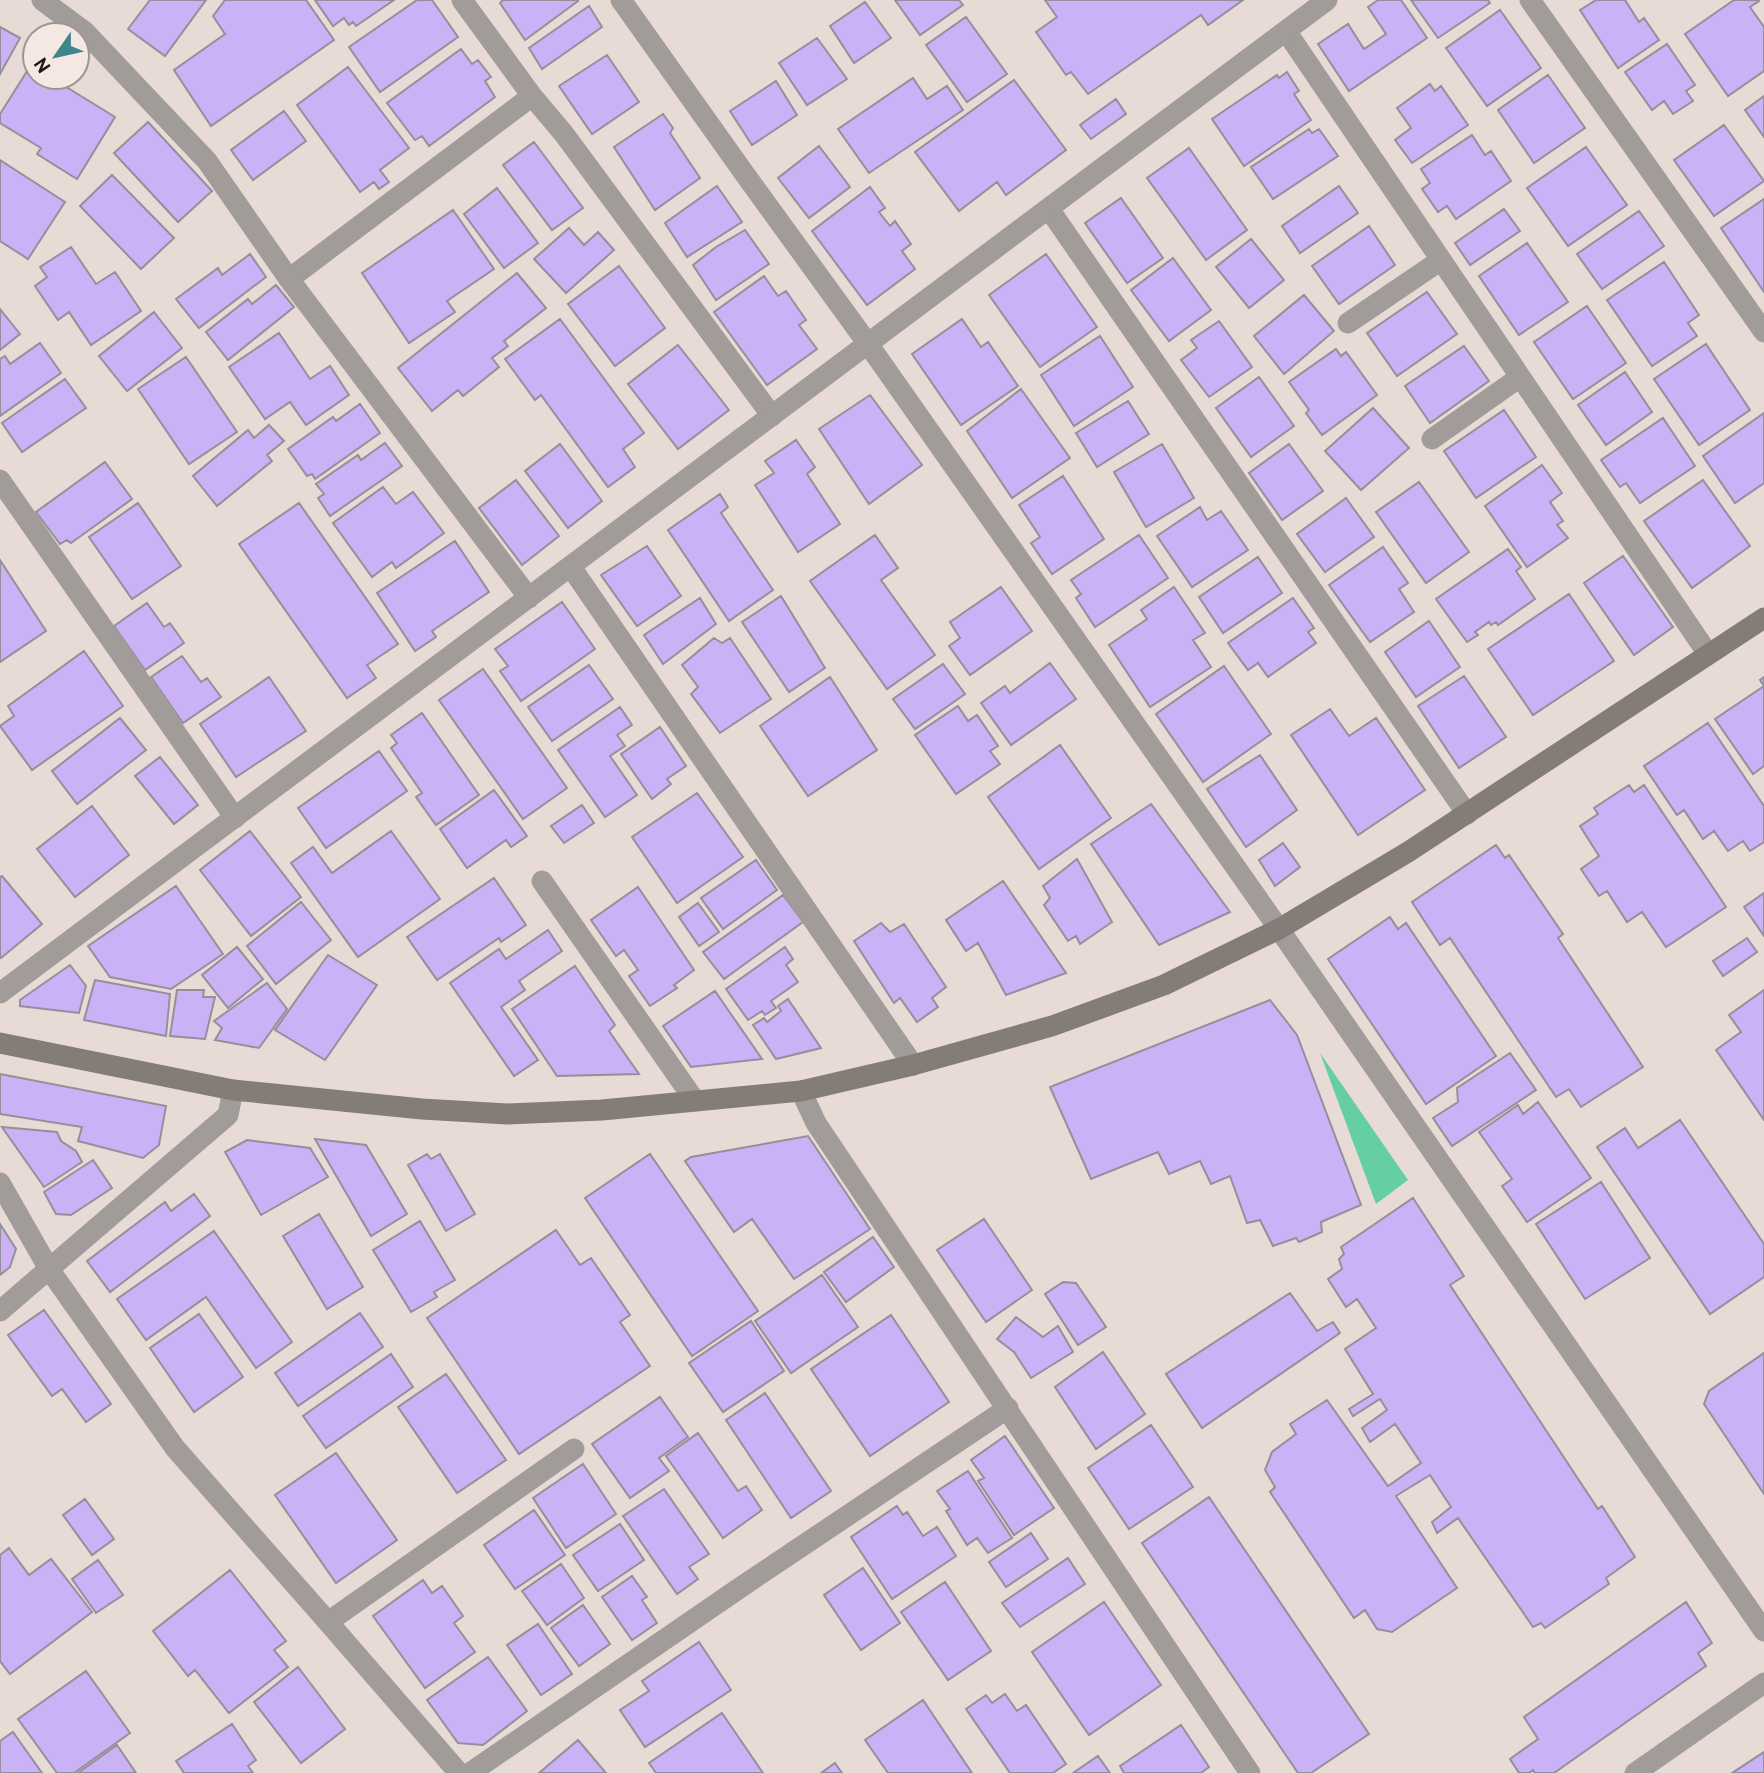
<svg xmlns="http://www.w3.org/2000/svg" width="1764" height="1773" viewBox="0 0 1764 1773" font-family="Overpass,sans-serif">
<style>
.green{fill:#66cfa1}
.building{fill:#cbb1f5;stroke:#94909b;stroke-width:2}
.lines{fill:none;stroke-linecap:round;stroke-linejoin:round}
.lane{stroke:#a19c99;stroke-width:21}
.street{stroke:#a19c99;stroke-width:21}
.secondary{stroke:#837c77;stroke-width:21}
</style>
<rect width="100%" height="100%" fill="#e8dbd5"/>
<path class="green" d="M1320 1053 1408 1180 1376 1204Z"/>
<path class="building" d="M150 0H206L165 56 128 29Z
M225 0H306L334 40 211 126 174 70 225 34 213 16Z
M315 0H394L356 26 353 22 349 25 344 18 333 26Z
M417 0H432L458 37 380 92 349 47Z
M503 0H578V1L525 40 500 3Z
M895 0H959L963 5 920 35Z
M1045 0H1243L1208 25 1201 15 1088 94 1071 72 1066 75 1036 32 1057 17Z
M1378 0H1401L1427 38 1349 91 1318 44 1348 24 1364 49 1386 34 1368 7Z
M1411 0H1488L1490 3 1438 38Z
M1596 0H1625L1639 22 1644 18 1659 40 1618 68 1580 10Z
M1734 0H1758L1759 1 1750 7 1764 27V71L1728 96 1685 34Z
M865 2 891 38 854 63 830 26Z
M589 6 602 27 542 69 529 48Z
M1500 10 1541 68 1487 106 1446 48Z
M966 17 1007 74 967 102 926 45Z
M0 27 20 38 0 74Z
M817 38 847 79 807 105 779 63Z
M1667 44 1695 85 1686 91 1693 101 1673 114 1664 101 1652 110 1625 72Z
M461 49 472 64 478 60 491 77 485 81 495 97 429 146 422 136 415 140 387 103Z
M607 55 639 102 592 134 559 86Z
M31 65 35 68V77H50L115 117 77 179 37 154 41 148 0 123V114Z
M348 67 409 148 380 170 389 182 379 189 374 182 360 192 297 105Z
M1287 72 1299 91 1294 94 1311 120 1244 166 1212 119 1277 75 1279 78Z
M1548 75 1585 128 1534 163 1498 110Z
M913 78 927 99 947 86 963 110 869 173 838 129Z
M1014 80 1066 150 1006 195 997 182 959 211 915 152Z
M776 81 797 115 752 145 730 111Z
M1430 84 1435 91 1441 86 1468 125 1412 163 1395 140 1411 128 1397 108Z
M1764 96V137L1745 110Z
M1116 99 1126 114 1091 139 1080 125Z
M284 111 306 141 253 180 231 150Z
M663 114 673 128 670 133 700 178 655 210 614 147Z
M148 122 212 191 178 222 114 153Z
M1724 125 1764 181 1714 216 1674 160Z
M1309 129 1312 133 1319 129 1338 156 1273 199 1251 167Z
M1472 135 1485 155 1491 151 1511 181 1456 219 1447 206 1438 212 1422 189 1430 183 1421 169Z
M534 142 583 208 552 230 503 165Z
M819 146 850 187 809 218 778 178Z
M1586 147 1627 205 1568 246 1527 188Z
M1189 148 1247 230 1206 260 1147 178Z
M0 160 65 202 28 259 0 241Z
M112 175 174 238 141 269 80 206Z
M717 186 742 222 687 257 665 223Z
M1339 186 1358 213 1300 253 1282 226Z
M870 187 885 208 879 212 890 226 895 221 911 244 902 251 915 269 867 305 812 231Z
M497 188 538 243 504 268 464 214Z
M1121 198 1163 258 1127 283 1085 223Z
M1764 199V292L1721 228Z
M1504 209 1520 231 1470 265 1455 243Z
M453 210 494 269 447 301 455 312 409 343 362 273Z
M1639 211 1664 246 1602 289 1577 254Z
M1369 226 1395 265 1339 304 1312 266Z
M569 228 584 245 598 232 614 250 566 293 534 259Z
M745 230 769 264 716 300 693 265 716 247Z
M1251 239 1284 280 1249 308 1216 267Z
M1527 243 1568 302 1519 335 1479 276Z
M71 247 96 284 115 272 141 311 91 345 69 312 58 320 35 286 47 277 40 267Z
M250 254 266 277 199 328 176 299 218 268 222 275Z
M1046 254 1097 327 1040 367 989 295Z
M1173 258 1211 310 1169 341 1131 290Z
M1664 262 1699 315 1688 323 1697 336 1652 366 1607 300Z
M619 266 665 328 615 366 568 304Z
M517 273 546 308 504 341 508 346 492 358 499 367 463 396 458 390 432 411 398 368Z
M764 276 778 296 786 291 806 320 799 325 817 349 767 385 714 312Z
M276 285 294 307 228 360 206 332 248 299 252 304Z
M1427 292 1457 334 1397 376 1367 333Z
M1304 295 1334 331 1284 374 1254 336Z
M1587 306 1626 363 1573 399 1534 342Z
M0 309 20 334 0 350Z
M154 312 182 348 127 391 99 356Z
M560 319 644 433 623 449 635 467 608 487 541 395 535 400 505 359Z
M962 319 981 347 988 342 1018 386 961 425 912 354Z
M1219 321 1252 367 1209 397 1181 360 1197 348 1191 340Z
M279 333 310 379 330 366 349 395 306 425 290 402 265 419 229 367Z
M1100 336 1133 387 1074 426 1041 375Z
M40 343 61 373 0 416V359L5 356 10 364Z
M1706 344 1750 410 1699 445 1654 379Z
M678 345 729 410 678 449 628 384Z
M1464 346 1489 381 1430 423 1405 386Z
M1336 349 1341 356 1346 352 1377 395 1322 435 1306 413 1309 410 1289 382Z
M186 357 237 432 189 464 138 389Z
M1625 372 1652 412 1606 445 1578 405Z
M1259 377 1294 426 1251 457 1216 408Z
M65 379 86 408 22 452 2 423Z
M1021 389 1070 458 1012 498 967 431Z
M870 395 922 465 869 504 819 429Z
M1128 401 1149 434 1097 467 1076 433Z
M360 404 380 433 315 479 312 474 307 476 288 449 333 417 336 421Z
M1373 408 1409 448 1361 490 1325 451Z
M1504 410 1536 457 1476 498 1444 451Z
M1764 413V483L1735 503 1703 456Z
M1663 418 1695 466 1640 503 1626 483 1620 487 1601 460Z
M269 425 284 441 267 455 272 461 217 506 193 476 248 430 254 438Z
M796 440 815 467 807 474 840 524 798 552 755 485 774 473 765 461Z
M385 443 402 466 330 516 318 498 324 494 316 484 358 455 361 460Z
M560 444 602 501 568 528 525 471Z
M1162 444 1194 498 1146 527 1114 472Z
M1289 444 1323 491 1282 520 1249 473Z
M105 462 132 499 71 543 67 540 60 544 36 512Z
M1542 465 1562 493 1550 502 1563 521 1557 525 1568 538 1527 567 1485 506Z
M1063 476 1104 539 1052 574 1031 543 1040 537 1019 505Z
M516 480 559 536 522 565 479 508Z
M1703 480 1750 546 1692 588 1644 521Z
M1419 482 1469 552 1426 583 1376 512Z
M383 487 396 504 413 492 444 533 396 568 392 562 372 577 333 523Z
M720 494 728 507 721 513 773 590 729 621 668 530Z
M1346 498 1374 537 1325 572 1297 534Z
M138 503 181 566 132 599 89 537Z
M299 503 398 644 367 665 376 678 347 698 239 544Z
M1200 507 1207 520 1221 511 1248 550 1192 587 1157 536Z
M875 535 898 568 881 580 935 655 887 689 810 581Z
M1139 535 1168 578 1095 627 1076 598 1081 594 1071 580Z
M455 541 489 592 432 631 436 637 415 651 377 593Z
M647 546 681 596 637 626 601 575Z
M1383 547 1408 583 1399 589 1414 612 1370 642 1329 585Z
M1508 549 1521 567 1516 571 1535 599 1498 625 1496 622 1491 625 1489 622 1475 632 1478 635 1467 642 1436 599Z
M1623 556 1673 627 1634 655 1584 583Z
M1258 557 1282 593 1223 633 1199 597Z
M0 560 46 631 0 662Z
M1001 587 1032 631 970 675 949 646 960 638 950 622Z
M1174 587 1205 633 1193 640 1211 667 1150 707 1109 645 1147 619 1141 610Z
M1569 594 1614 661 1533 715 1488 649Z
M781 596 825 668 789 692 742 622Z
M700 598 716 624 663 664 644 635Z
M1293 598 1314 628 1308 632 1316 643 1268 677 1258 663 1248 670 1228 643Z
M562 602 595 649 521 701 500 671 508 666 495 649Z
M147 603 164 627 170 623 184 643 145 670 114 626Z
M1429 621 1460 667 1416 697 1385 652Z
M714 638 722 643 730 638 771 699 720 733 691 694 698 687 682 665Z
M84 651 123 706 32 770 0 726 14 716 8 706Z
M182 656 201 682 207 678 221 697 183 723 151 677Z
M1050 663 1076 699 1011 745 981 703 1005 686 1010 693Z
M943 664 965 694 915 729 893 699Z
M589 665 613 699 552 741 528 707Z
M1224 666 1271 734 1203 782 1156 714Z
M483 669 567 788 523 819 439 700Z
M1464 676 1506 737 1459 768 1418 706Z
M269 677 306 731 236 777 200 724Z
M830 677 877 750 808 796 760 726Z
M1764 677V766L1753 774 1715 719 1764 686 1760 680Z
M958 706 968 721 977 715 998 746 990 751 1000 764 956 794 915 735Z
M620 707 632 725 617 735 625 746 610 756 637 795 605 817 558 750Z
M1330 709 1349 736 1376 718 1425 790 1358 835 1291 735Z
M422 713 479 795 436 825 416 797 422 793 391 748 397 743 391 735Z
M120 718 146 750 77 804 52 771Z
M1708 723 1764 806V842L1750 851 1743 841 1728 851 1714 831 1703 839 1684 810 1677 815 1644 766Z
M660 727 686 766 667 779 671 784 652 799 621 754Z
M1060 745 1111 818 1039 869 988 797Z
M379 751 407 791 326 848 298 808Z
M1260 755 1297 810 1246 847 1207 789Z
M160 757 198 805 174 824 135 776Z
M1629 785 1634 792 1644 785 1726 907 1666 947 1642 912 1627 922 1607 891 1599 896 1581 869 1599 856 1580 826 1598 814 1594 808Z
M494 790 527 836 511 847 506 840 467 868 440 829Z
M697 793 743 857 677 903 632 837Z
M1151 804 1230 912 1159 945 1091 844Z
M582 805 594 823 564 843 551 826Z
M92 806 129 855 75 897 37 849Z
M250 831 301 897 251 936 200 870Z
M391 831 440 899 358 957 291 863 313 847 332 873Z
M1283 843 1300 867 1275 886 1259 860Z
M1496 845 1505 858 1509 855 1563 934 1558 938 1643 1067 1581 1107 1569 1089 1556 1097 1450 938 1440 945 1412 902Z
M1077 859 1112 922 1080 944 1076 936 1068 941 1044 905 1050 898 1043 886Z
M756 860 777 890 723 929 701 898Z
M2 876 42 924 1 958 0 956V877Z
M494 878 526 925 501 942 499 938 437 980 407 937Z
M1003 881 1066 973 1006 995 978 943 966 951 946 920Z
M176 886 223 954 171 989 110 977 88 946Z
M638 887 694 970 674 985 677 988 650 1006 629 976 638 970 624 950 616 956 591 920Z
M1764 893V936L1744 907Z
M783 895 803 922 724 979 703 952Z
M301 902 331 940 276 984 247 946Z
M698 903 719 932 699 946 679 917Z
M1390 917 1398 929 1406 923 1496 1056 1426 1104 1328 959Z
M881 923 890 932 904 924 946 987 932 998 938 1007 917 1022 900 998 894 1003 854 941Z
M548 930 562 951 519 981 525 990 501 1007 538 1060 514 1076 450 983 499 949 506 959Z
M1747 938 1757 952 1723 976 1713 961Z
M237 947 263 979 228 1008 202 975Z
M785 947 793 959 786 965 798 982 771 1001 776 1008 765 1015 762 1011 748 1020 726 989Z
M328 955 377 985 325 1060 275 1030Z
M70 965 86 986 79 1013 20 1006V1000Z
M575 966 615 1025 609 1031 639 1074 557 1076 512 1009Z
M95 980 170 994 166 1036 84 1020Z
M267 983 287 1009 259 1048 215 1040 222 1028 214 1021Z
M177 990H204L203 997H215L205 1039 170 1036Z
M1764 990V1120L1716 1050 1741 1032 1729 1015Z
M715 991 762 1059 691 1067 663 1026Z
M788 999 821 1048 776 1059 753 1025 764 1018 767 1022 781 1011 778 1006Z
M1270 1000 1297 1035 1361 1205 1321 1222 1322 1232 1299 1242 1296 1238 1273 1246 1260 1220 1247 1223 1230 1176 1211 1184 1200 1161 1169 1174 1158 1152 1091 1179 1050 1087Z
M1510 1053 1536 1090 1452 1146 1433 1118 1458 1102 1457 1088Z
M0 1074 166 1106 159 1145 143 1158 78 1141 82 1127 0 1114Z
M1538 1102 1591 1178 1527 1222 1502 1186 1512 1179 1479 1132 1518 1105 1523 1114Z
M1680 1120 1764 1244V1277L1710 1314 1597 1147 1625 1128 1638 1148Z
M2 1127 57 1132 61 1141 76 1151 82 1162 44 1187Z
M808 1136 870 1229 794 1279 752 1219 734 1232 685 1161 691 1157Z
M315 1139 366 1145 407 1214 371 1236Z
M247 1140 310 1148 328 1177 261 1215 225 1152Z
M427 1154 431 1159 440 1154 475 1214 446 1231 408 1165Z
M650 1154 758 1311 692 1356 585 1198Z
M93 1160 112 1188 71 1215 56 1214 44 1192Z
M1601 1182 1650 1258 1585 1299 1536 1224Z
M194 1194 210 1216 110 1292 87 1261 165 1202 171 1211Z
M1413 1198 1464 1276 1450 1285 1598 1509 1602 1506 1635 1557 1606 1578 1609 1584 1545 1628 1541 1623 1533 1627 1458 1518 1437 1533 1432 1522 1451 1507 1430 1475 1396 1496 1457 1588 1392 1632 1377 1629 1365 1610 1354 1618 1270 1492 1275 1487 1265 1470 1272 1452 1296 1434 1290 1424 1327 1400 1388 1486 1421 1463 1395 1424 1370 1442 1362 1428 1387 1410 1380 1399 1353 1416 1349 1409 1373 1394 1345 1349 1376 1328 1357 1299 1346 1307 1328 1279 1342 1269 1339 1259 1344 1254 1341 1247Z
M319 1214 363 1287 327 1309 283 1236Z
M984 1219 1032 1290 986 1322 937 1250Z
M420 1221 455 1280 434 1292 437 1297 411 1312 373 1250Z
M0 1224 16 1249 10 1267 0 1275Z
M556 1230 580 1265 591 1258 630 1315 620 1322 650 1366 519 1454 427 1318Z
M214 1231 292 1342 256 1368 206 1297 146 1340 117 1299Z
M873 1237 894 1267 846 1302 824 1272Z
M822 1275 858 1327 791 1373 755 1321Z
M1063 1282 1076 1283 1106 1327 1078 1345 1045 1294Z
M1290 1293 1317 1331 1333 1322 1340 1333 1202 1428 1166 1374Z
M44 1310 111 1404 86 1422 62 1389 52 1396 8 1335Z
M360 1313 383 1347 298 1406 275 1373Z
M199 1314 243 1377 194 1412 150 1348Z
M891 1315 949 1402 870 1456 811 1369Z
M1016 1317 1043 1337 1058 1326 1073 1352 1031 1378 1014 1352 997 1339Z
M751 1321 784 1371 723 1412 689 1363Z
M1103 1352 1145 1414 1096 1449 1055 1387Z
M1764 1353V1494L1704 1404 1709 1391Z
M391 1354 413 1387 326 1448 303 1416Z
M446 1374 506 1460 457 1493 398 1407Z
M765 1393 831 1491 791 1518 726 1420Z
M660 1397 688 1437 659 1458 669 1471 630 1498 592 1444Z
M1151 1425 1193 1487 1129 1529 1088 1468Z
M698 1433 738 1491 746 1486 762 1510 723 1538 666 1456Z
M1005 1436 1054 1508 1014 1535 978 1481 984 1478 971 1460Z
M336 1453 397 1540 336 1583 275 1495Z
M583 1464 616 1514 566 1548 533 1498Z
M968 1471 1012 1538 988 1553 977 1538 967 1545 946 1511 950 1509 937 1491Z
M664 1489 709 1554 689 1567 698 1579 677 1594 623 1516Z
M1209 1497 1369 1734 1311 1773H1298L1142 1543Z
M85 1499 114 1539 92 1555 63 1515Z
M897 1506 903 1515 907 1512 923 1536 937 1527 956 1556 892 1599 851 1537Z
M534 1510 565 1555 515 1589 484 1545Z
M620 1524 644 1560 598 1591 573 1555Z
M1031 1533 1048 1559 1006 1587 989 1562Z
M9 1548 29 1575 51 1559 92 1612 10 1674 0 1661V1555Z
M1068 1558 1085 1584 1020 1627 1002 1603Z
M98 1560 123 1595 96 1613 72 1579Z
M561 1564 584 1598 547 1625 522 1591Z
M863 1568 900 1623 861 1650 824 1595Z
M230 1570 286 1641 274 1650 288 1667 229 1713 195 1670 188 1676 153 1631Z
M632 1576 647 1597 642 1600 657 1623 632 1640 602 1597Z
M423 1580 432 1593 442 1586 463 1616 454 1623 475 1652 425 1688 373 1616Z
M945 1582 991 1651 948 1680 901 1612Z
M1104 1602 1161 1685 1089 1735 1032 1652Z
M1686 1602 1712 1643 1698 1653 1706 1666 1554 1773H1535L1533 1770 1529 1773H1519L1510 1759 1538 1739 1524 1717Z
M583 1605 610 1644 579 1666 551 1628Z
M538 1624 572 1674 541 1695 507 1645Z
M699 1642 731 1690 645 1747 620 1710 649 1691 642 1681Z
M488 1657 527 1711 483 1745 458 1743 427 1700Z
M298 1667 345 1729 301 1763 254 1702Z
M86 1671 130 1733 74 1773H57L18 1719Z
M1005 1694 1017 1711 1026 1705 1066 1764 1053 1773H1010L966 1709 986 1695 992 1703Z
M923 1700 972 1773H888L865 1740Z
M722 1713 763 1773H656L649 1763Z
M232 1724 256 1760 248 1766 253 1773H184L176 1761Z
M1181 1725 1209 1767 1201 1773H1124L1120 1766Z
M13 1732 42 1773H0V1741Z
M578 1740 606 1773H539Z
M117 1745 136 1773H78Z
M1764 1752V1773H1732Z
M1098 1756 1110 1773H1073Z
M835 1763 842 1773H821Z"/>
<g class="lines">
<path class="lane" d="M462 0 532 96 564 134 772 416
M1286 31 1708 654
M1049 209 1467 814
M289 279 532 96
M1348 323 1441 260
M1432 439 1520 377
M542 881 695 1101
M328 1622 574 1449"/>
<path class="street" d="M42 0 85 32 207 161 289 279 529 598
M621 0 744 173 868 344 1279 929 1764 1631
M1530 0 1764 332
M0 480 235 818
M571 567 913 1065
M0 993 1327 0
M801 1091 816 1123 1250 1773
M0 1183 49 1269 175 1448 328 1622 459 1773
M0 1311 228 1115 233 1090
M470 1773 744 1585 1008 1408
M1635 1773 1764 1683"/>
<path class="secondary" d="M0 1043 233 1090 422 1109 507 1114 602 1110 801 1091 913 1065 1052 1026 1164 985 1279 929 1408 852 1764 618"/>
</g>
<g transform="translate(56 56) rotate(236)"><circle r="33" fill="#f5e8e3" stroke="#9e9591" stroke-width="2"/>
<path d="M0-5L12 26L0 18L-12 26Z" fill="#3e858c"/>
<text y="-10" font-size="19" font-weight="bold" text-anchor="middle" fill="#1c1816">N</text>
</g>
</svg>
